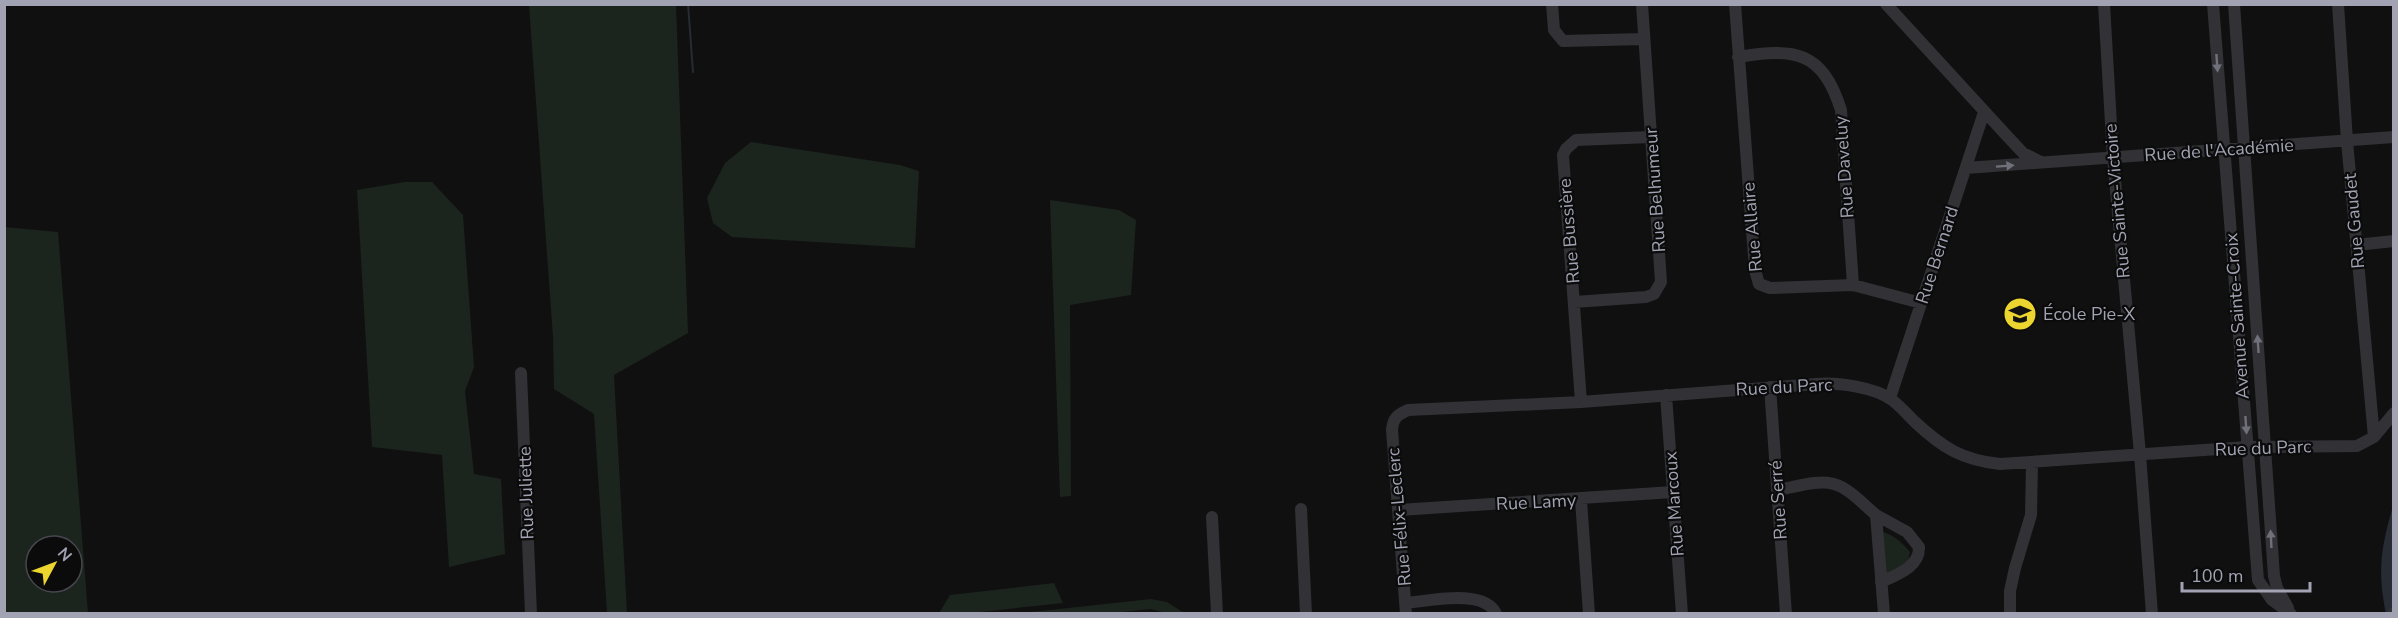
<svg xmlns="http://www.w3.org/2000/svg" width="2398" height="618" viewBox="0 0 2398 618" font-family="'Nunito Sans',sans-serif">
<style>
.green{fill:#1c241e;fill-rule:evenodd}
.water{fill:#272b34}
.lines{fill:none;stroke-linecap:round;stroke-linejoin:round}
.stream{stroke:#272b34;stroke-width:2}
.minor{stroke:#313136;stroke-width:12}
.oneway{fill:#6f707a}
.labels{text-anchor:middle;stroke-width:4.5;stroke-linejoin:round;paint-order:stroke}
.street-label{font-size:18px;fill:#a1a3b2;stroke:#0b0b0c}
.poi-label{font-size:18px;fill:#a1a3b2;stroke:#0b0b0c;text-anchor:start}
</style>
<rect width="100%" height="100%" fill="#101011"/>
<path class="green" d="M529 5H676L688 333 614 375 627 613H607L594 414 554 389 553 337Z
M751 142 900 165 919 171 915 248 732 237 713 223 707 198 725 163Z
M405 182H432L463 215 474 367 465 391 474 474 501 479 505 554 449 567 442 455 372 447 357 190Z
M1050 200 1119 210 1136 220 1131 295 1070 305 1071 496 1060 497Z
M4 227 58 232 88 613H5ZM36 546H72V582H36Z
M1880 532C1891 532 1904 544 1910 552L1908 562 1881 577Z
M1054 583 1063 603 971 613H939L950 595Z
M1151 599 1167 602 1184 613H1166L1151 609 1104 614 1022 613Z"/>
<path class="water" d="M2393 506V613L2386 614C2377 570 2381 548 2393 506Z"/>
<g class="lines">
<path class="stream" d="M688 4 693 72"/>
<path class="minor" d="M1552 4 1554 30 1563 41 1643 39
M1735 4 1755 270 1759 284 1770 288 1853 285 1921 303
M1886 4 2008 137 2023 153 2041 162
M2104 4 2113 158 2140 454 2152 614
M2213 4 2258 580 2272 600 2291 614
M2234 4 2274 576 2277 588 2288 608
M2338 4 2347 141 2374 437
M1738 57C1794 48 1822 50 1841 110L1853 285
M1966 168 2394 137
M2356 245 2394 241
M1574 302 1646 297 1654 294 1661 282 1642 4
M521 373 531 614
M1770 387 1786 614
M1666 395 1682 614
M1890 398 1984 112
M1581 402 1563 155 1566 149 1576 140 1651 137
M1777 490C1793 488 1817 479 1834 484 1849 488 1864 505 1876 515L1884 614
M1581 500 1589 614
M1301 509 1306 614
M1399 510 1673 492
M1876 515 1907 532 1919 547C1920 567 1896 575 1881 582
M1212 517 1217 614
M1406 603C1429 601 1485 588 1496 614
M1406 614 1392 430C1393 418 1397 415 1408 410L1581 402 1816 384C1837 382 1874 387 1892 400 1900 406 1908 415 1915 422 1943 448 1962 460 2000 464L2248 447 2357 446 2374 437 2394 413
M2010 614V591L2015 568 2031 515 2032 463
M2393 614 2394 613"/>
</g>
<defs><path id="oneway-solid" d="M-6-.8H1V-3.2L6.5 0L1 3.2V.8H-6Z" transform="scale(1.5)"/></defs>
<g class="oneway">
<use href="#oneway-solid" transform="translate(2217 63) rotate(86)"/>
<use href="#oneway-solid" transform="translate(2005 166) rotate(-4)"/>
<use href="#oneway-solid" transform="translate(2258 344) rotate(-94)"/>
<use href="#oneway-solid" transform="translate(2246 425) rotate(86)"/>
<use href="#oneway-solid" transform="translate(2271 539) rotate(-93)"/>
</g>
<defs>
<g id="school-disc" transform="scale(1.725)"><circle r="9.5" fill="#ebd52e" stroke="#0b0b0c"/><path d="M0-5L7-2L0 1L-7-2ZM-4 1L0 2.5L4 1V4Q0 6-4 4Z" fill="#111"/></g>
</defs>
<g fill-rule="evenodd">
<use href="#school-disc" x="2020" y="314"/>
</g>
<g class="labels">
<g class="street-label">
<text transform="translate(2219 150) rotate(-4)" y="6">Rue de l'Académie</text>
<text transform="translate(1844 167) rotate(-94)" y="6">Rue Daveluy</text>
<text transform="translate(1655 190) rotate(-94)" y="6">Rue Belhumeur</text>
<text transform="translate(2117 201) rotate(-95)" y="6">Rue Sainte-Victoire</text>
<text transform="translate(2354 221) rotate(-95)" y="6">Rue Gaudet</text>
<text transform="translate(1752 227) rotate(-95)" y="6">Rue Allaire</text>
<text transform="translate(1569 231) rotate(-95)" y="6">Rue Bussière</text>
<text transform="translate(1937 255) rotate(-72)" y="6">Rue Bernard</text>
<text transform="translate(2237 316) rotate(-94)" y="6">Avenue Sainte-Croix</text>
<text transform="translate(1784 387) rotate(-3)" y="6">Rue du Parc</text>
<text transform="translate(2263 448) rotate(-2)" y="6">Rue du Parc</text>
<text transform="translate(526 493) rotate(-92)" y="6">Rue Juliette</text>
<text transform="translate(1778 500) rotate(-94)" y="6">Rue Serré</text>
<text transform="translate(1536 502) rotate(-3)" y="6">Rue Lamy</text>
<text transform="translate(1674 504) rotate(-94)" y="6">Rue Marcoux</text>
<text transform="translate(1399 517) rotate(-95)" y="6">Rue Félix-Leclerc</text>
</g>
<g class="poi-label">
<text x="2043" y="320">École Pie-X</text>
</g>
</g>
<rect width="2398" height="618" fill="none" stroke="#a1a3b2" stroke-width="12"/>
<g transform="translate(54 564) rotate(49)"><circle r="28" fill="#0b0b0c" stroke="#47484e" stroke-width="1.5"/>
<path d="M0-4.5L10 22L0 15L-10 22Z" fill="#ebd52e"/>
<text y="-9" font-size="16" font-weight="bold" text-anchor="middle" fill="#a1a3b2">N</text>
</g>
<path d="M2182 582v9h128v-9" fill="none" stroke="#a1a3b2" stroke-width="3"/>
<text x="2191" y="582" font-size="18" fill="#a1a3b2" stroke="#0b0b0c" stroke-width="4.5" paint-order="stroke">100 m</text>
</svg>
